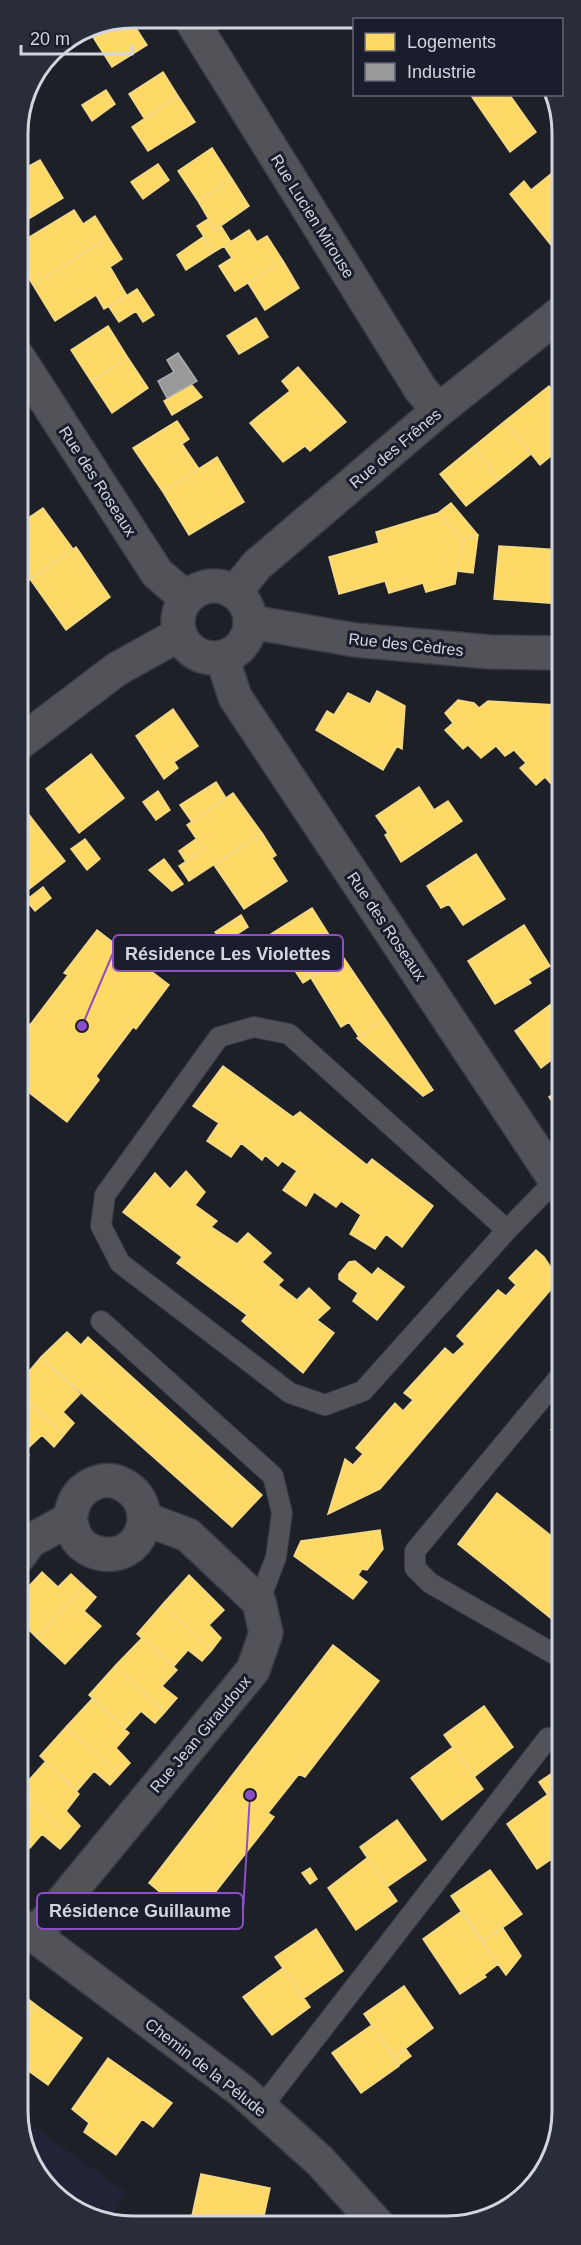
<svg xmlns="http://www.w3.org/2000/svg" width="581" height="2245" viewBox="0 0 581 2245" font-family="Arial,sans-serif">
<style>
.built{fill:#212436}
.homes{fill:#ffd966;stroke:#f2d88a;stroke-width:1.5}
.industry{fill:#999;stroke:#aaabae;stroke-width:1.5}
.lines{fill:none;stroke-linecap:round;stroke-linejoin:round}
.service-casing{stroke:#393b41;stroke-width:22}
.minor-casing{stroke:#393b41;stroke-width:36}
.service{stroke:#515359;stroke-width:20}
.minor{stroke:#515359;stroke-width:33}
.labels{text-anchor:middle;stroke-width:6;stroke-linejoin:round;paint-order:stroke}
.street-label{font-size:16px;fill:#d2d5de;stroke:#1a1d2b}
.rim{fill:none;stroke:#d2d5de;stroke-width:3}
.leader{fill:none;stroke:#8c4ec5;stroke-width:2}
.callout-dot{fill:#8c4ec5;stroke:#1a1d2b;stroke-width:2}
.callout{fill:#1a1d2b;stroke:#8c4ec5;stroke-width:2}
.callout-label{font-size:18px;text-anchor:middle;font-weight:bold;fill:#d2d5de}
</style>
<rect width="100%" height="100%" fill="#1e2027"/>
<path class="built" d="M19 2116 127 2193 107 2222 47 2188 19 2127Z"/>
<path class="homes" d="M130 19 147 45 112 67 93 37 117 21Z
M117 21 93 37 87 28 89 27Z
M163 72 178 96 144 118 129 94Z
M106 90 115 104 92 121 82 105Z
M470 94H509L536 132 510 152Z
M178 96 195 122 148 151 132 127Z
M212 148 232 179 198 201 178 171Z
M40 160 63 198 22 223 18 216V172Z
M158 164 169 180 143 199 131 182Z
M562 165V245L555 250 510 194 524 181 531 190Z
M232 179 249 206 215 230 198 201Z
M74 210 83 224 95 216 108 237 33 285 18 261V244Z
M208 219 215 230 221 226 231 242 214 252 197 226Z
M249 230 257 242 267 236 283 261 235 291 219 266 232 258 224 246Z
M108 237 122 259 110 267 127 296 104 309 96 295 55 321 33 285Z
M203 237 214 252 186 270 177 255Z
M283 261 299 288 265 310 248 283Z
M137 289 154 315 143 322 136 311 119 322 109 307Z
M256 318 268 337 239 354 227 336Z
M108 326 128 358 91 381 71 350Z
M128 358 148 388 112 413 91 381Z
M298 367 346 422 310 451 305 446 283 462 250 423 290 391 282 381Z
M191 384 202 397 172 415 164 401Z
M549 386 562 403V447L540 465 505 421Z
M177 421 189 439 182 444 199 469 163 492 133 448Z
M505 421 531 454 499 480 473 447Z
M473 447 499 480 466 506 440 474Z
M217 457 244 502 189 535 163 492Z
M451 503 478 535 462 540 438 513Z
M43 508 73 549 28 581 18 568V525Z
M438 513 462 540 455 584 426 592 423 583 389 593 385 581 339 594 329 557 379 543 376 532Z
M478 535 473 573 457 571 462 540Z
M499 546 562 550 560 604 494 599Z
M76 547 110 597 66 630 30 579Z
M377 691 405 706 402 749 397 746 383 770 316 730 327 711 334 715 348 693 370 704Z
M458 700 474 703 479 708 488 701 557 705 562 710V779L553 786 545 777 536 785 520 768 526 763 514 750 505 756 496 746 481 758 468 745 463 749 445 730 453 723 445 713Z
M173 709 198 746 174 762 178 768 164 779 136 736Z
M91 754 124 798 79 833 46 789Z
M216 782 226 798 192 822 180 805Z
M419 787 434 810 448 801 462 821 401 862 385 835 388 833 376 816Z
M158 791 170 810 156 820 143 802Z
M233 793 262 833 189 881 179 866 204 850 187 825Z
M23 807 65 861 19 897V811Z
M262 833 276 855 272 858 287 881 244 909 214 865Z
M85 839 100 859 87 870 71 849Z
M196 839 204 850 186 862 179 851Z
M476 854 505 899 463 925 449 904 441 908 427 886Z
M164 859 183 884 172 891 149 870Z
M43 887 51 898 35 911 26 900Z
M312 908 343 957 303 983 271 934Z
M241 915 248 927 225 942 215 932Z
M524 925 550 966 528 979 531 983 495 1004 468 961Z
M97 930 169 985 136 1029 133 1027 96 1076 99 1080 67 1122 19 1085V1035L28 1023 30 1025 68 975 64 973Z
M343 957 385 1019 359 1037 349 1022 341 1027 311 978Z
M562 996V1052L541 1068 515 1031Z
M385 1019 433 1090 423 1096 357 1038Z
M223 1066 293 1117 300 1112 367 1165 372 1159 433 1206 402 1247 386 1234 375 1249 350 1234 361 1215 341 1201 336 1207 314 1192 306 1206 283 1190 297 1171 282 1161 278 1166 265 1155 262 1160 241 1143 231 1157 207 1141 219 1123 193 1106Z
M562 1088V1116L549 1097Z
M186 1171 205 1192 195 1205 217 1221 211 1227 237 1244 248 1233 271 1253 262 1262 283 1280 278 1285 297 1300 309 1288 330 1308 317 1320 334 1333 303 1373 242 1321 247 1315 177 1263 182 1257 123 1212 155 1173 170 1189Z
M536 1250 544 1257 559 1280 380 1489 328 1514 345 1459 353 1465 363 1454 356 1448 395 1403 403 1411 413 1400 404 1393 445 1348 453 1355 465 1344 457 1336 498 1290 506 1296 516 1285 509 1278Z
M355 1261 372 1275 378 1268 404 1287 377 1320 353 1301 358 1293 339 1279V1274L349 1262Z
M67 1332 81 1345 88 1337 262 1495 232 1527 41 1357Z
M41 1357 80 1394 63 1412 74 1423 64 1435 19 1392V1383Z
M19 1392 64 1435 54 1447 42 1435 25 1451 19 1445Z
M562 1415V1439L551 1430Z
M19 1445 29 1455 19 1467Z
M19 1476 28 1486 19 1496Z
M497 1493 563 1545V1628L458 1544Z
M380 1530 383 1549 367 1570 362 1569 358 1575 367 1582 353 1599 294 1556 301 1541Z
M42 1572 58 1587 71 1574 84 1586 37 1638 19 1620V1597Z
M189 1575 224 1610 209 1625 221 1638 212 1650 162 1605Z
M84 1586 96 1597 84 1611 101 1626 65 1664 37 1638Z
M162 1605 212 1650 202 1661 188 1650 174 1666 137 1634Z
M142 1638 177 1670 162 1686 177 1698 165 1712 115 1666Z
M333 1645 379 1681 305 1777 299 1774 268 1813 274 1817 200 1912 187 1900 180 1909 149 1883Z
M115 1666 165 1712 155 1723 141 1711 125 1729 89 1695Z
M92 1699 129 1733 116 1748 130 1763 120 1774 66 1727Z
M484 1706 513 1747 474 1777 444 1735Z
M66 1727 120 1774 110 1785 94 1771 77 1791 40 1756Z
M453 1747 483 1789 442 1820 411 1778Z
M46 1761 79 1794 66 1811 80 1826 71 1837 19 1791Z
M563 1766V1817L539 1782Z
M19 1791 71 1837 60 1849 42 1834 30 1848 19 1839Z
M547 1795 563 1817V1854L562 1852 537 1869 507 1824Z
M397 1820 426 1860 387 1887 360 1847Z
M367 1858 397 1901 356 1930 328 1888Z
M310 1868 317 1879 310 1884 302 1873Z
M490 1870 522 1914 482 1942 451 1896Z
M462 1911 498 1964 484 1975 486 1977 460 1994 423 1939Z
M502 1927 521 1956 506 1975 482 1942Z
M316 1929 343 1971 304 1998 275 1957Z
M283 1968 310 2007 272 2035 243 1997Z
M563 1969V1985L555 1978Z
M404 1986 433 2028 394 2057 364 2014Z
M19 1992 36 2005 19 2030Z
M36 2005 82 2038 48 2085 19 2064V2030Z
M372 2025 399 2066 361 2093 332 2053Z
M405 2048 411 2056 399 2065 394 2057Z
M108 2058 172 2103 153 2127 142 2119 116 2155 84 2132 89 2123 72 2109Z
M201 2174 270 2188 262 2225H190Z"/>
<path class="industry" d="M178 353 197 381 167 398 158 381 174 372 167 360Z"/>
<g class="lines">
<g class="service-casing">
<path id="service" d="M507 1230 289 1034 254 1027 219 1037 105 1195 101 1226 120 1263 290 1393 325 1405 363 1391 507 1230 556 1180
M101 1321 273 1476 282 1513 276 1557 259 1602
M562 1374 415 1551V1568L430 1583 563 1659
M261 2108 548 1738"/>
</g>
<g class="minor-casing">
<path id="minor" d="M190 18 421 390 439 410
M18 357 157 573 186 598
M178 622a36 36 0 1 1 72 0a36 36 0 1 1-72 0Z
M235 592 257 565 439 410 562 312
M251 622 355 640 490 652 562 653
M222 657 235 697 562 1190
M18 744 117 669 180 634
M19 1556 30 1541 70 1519C71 1514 72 1507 75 1501 83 1485 104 1475 122 1484 163 1505 142 1564 98 1553 90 1551 80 1545 76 1537 73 1532 72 1525 70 1519
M19 1924 242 2091 320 2161 379 2226
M34 1936 253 1670 266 1633 259 1602 188 1535 145 1519"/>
</g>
<use href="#service" class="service"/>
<use href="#minor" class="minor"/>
</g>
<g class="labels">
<g class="street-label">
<text transform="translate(313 216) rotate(58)" y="6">Rue Lucien Mirouse</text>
<text transform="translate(395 448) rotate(-40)" y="6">Rue des Frênes</text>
<text transform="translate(98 481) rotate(57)" y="6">Rue des Roseaux</text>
<text transform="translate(406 644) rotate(6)" y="6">Rue des Cèdres</text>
<text transform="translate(387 926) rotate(56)" y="6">Rue des Roseaux</text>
<text transform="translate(200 1734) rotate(-50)" y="6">Rue Jean Giraudoux</text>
<text transform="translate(206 2067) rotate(38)" y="6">Chemin de la Pélude</text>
</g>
</g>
<path d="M0 0H581V2245H0ZM133 28H447A105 105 0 0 1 552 133V2111A105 105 0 0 1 447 2216H133A105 105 0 0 1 28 2111V133A105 105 0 0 1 133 28Z" fill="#292c39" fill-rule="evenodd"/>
<path class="rim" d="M133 28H447A105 105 0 0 1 552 133V2111A105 105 0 0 1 447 2216H133A105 105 0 0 1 28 2111V133A105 105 0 0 1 133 28Z"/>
<path class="leader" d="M82 1026L113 953M250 1795L243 1911"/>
<g class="callout-dot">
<circle cx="82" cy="1026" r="6"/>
<circle cx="250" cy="1795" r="6"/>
</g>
<g class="callout">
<rect x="113" y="935" width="230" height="36" rx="6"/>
<rect x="37" y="1893" width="206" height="36" rx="6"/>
</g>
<g class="callout-label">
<text x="228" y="960">Résidence Les Violettes</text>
<text x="140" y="1917">Résidence Guillaume</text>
</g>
<rect x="353" y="18" width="210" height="78" fill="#1a1d2b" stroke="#646773" stroke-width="1.5"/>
<rect x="365" y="33" width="30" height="18" fill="#ffd966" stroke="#646773" stroke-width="1.5"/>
<text x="407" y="48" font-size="18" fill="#d2d5de">Logements</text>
<rect x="365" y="63" width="30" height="18" fill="#999999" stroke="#646773" stroke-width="1.5"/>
<text x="407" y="78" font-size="18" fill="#d2d5de">Industrie</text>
<path d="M21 45v9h111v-9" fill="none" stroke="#d2d5de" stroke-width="3"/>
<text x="30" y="45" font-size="18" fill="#d2d5de" stroke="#1a1d2b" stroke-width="4.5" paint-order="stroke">20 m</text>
</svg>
